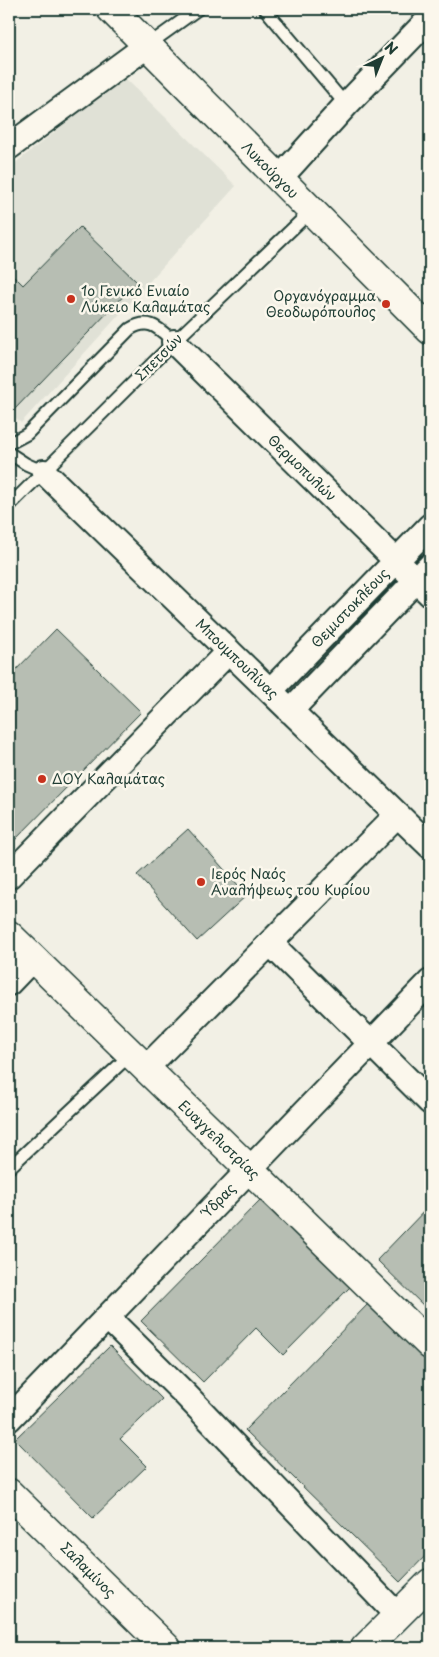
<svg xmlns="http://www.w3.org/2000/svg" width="439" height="1657" viewBox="0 0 439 1657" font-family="'Playpen Sans',sans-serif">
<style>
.built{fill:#e0e1d6}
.building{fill:#b7beb3;stroke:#1f3d34}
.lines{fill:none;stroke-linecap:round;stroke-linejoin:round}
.service-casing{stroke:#1f3d34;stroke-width:15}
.minor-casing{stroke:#1f3d34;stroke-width:28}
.tertiary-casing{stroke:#1f3d34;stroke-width:31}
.secondary-casing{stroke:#1f3d34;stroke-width:31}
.service{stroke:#fbf7ec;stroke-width:11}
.minor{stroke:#fbf7ec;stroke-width:24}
.tertiary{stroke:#fbf7ec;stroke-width:28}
.secondary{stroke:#fbf7ec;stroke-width:28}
.poi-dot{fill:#c8321e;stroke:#fbf7ec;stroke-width:2}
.labels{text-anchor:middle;stroke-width:5;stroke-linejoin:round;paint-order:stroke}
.street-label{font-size:14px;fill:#1f3d34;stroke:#fbf7ec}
.poi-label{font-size:14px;fill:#1f3d34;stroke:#fbf7ec;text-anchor:start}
</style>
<rect width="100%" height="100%" fill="#f2f0e5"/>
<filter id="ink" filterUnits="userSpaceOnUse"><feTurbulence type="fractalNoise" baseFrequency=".02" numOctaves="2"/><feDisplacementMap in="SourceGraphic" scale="10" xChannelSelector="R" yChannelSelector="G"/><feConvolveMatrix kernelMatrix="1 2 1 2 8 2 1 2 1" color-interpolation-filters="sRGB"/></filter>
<g filter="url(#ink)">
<path class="built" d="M124 77 236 186 21 423 9 412V168Z"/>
<path class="building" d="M80 227 137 282 13 411 9 407V271L23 285Z
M56 629 141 712 9 846V677Z
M188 829 247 895 197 941 137 875Z
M262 1198 351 1286 283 1355 256 1328 203 1382 141 1321Z
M430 1205V1312L377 1260Z
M370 1302 430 1361V1551L400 1582 245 1430Z
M110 1346 162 1399 120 1439 147 1466 93 1518 15 1439Z"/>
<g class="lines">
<g class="service-casing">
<path id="service" d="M265 9 346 105
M148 45 198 9
M9 441H14L27 434 130 329C150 317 159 329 174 342
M9 453 26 464 44 472
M9 506 174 342 311 211
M9 1168 131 1054"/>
</g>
<g class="minor-casing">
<path id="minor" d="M9 147 148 45
M279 179 346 105 430 18
M174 342 430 594
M44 472 430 846
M270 691 430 526
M290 711 430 566
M9 876 229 651
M270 943 430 1102
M9 983 33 958
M146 1068 397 815
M107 1317 185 1394 398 1616
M9 1419 430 982"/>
</g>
<g class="tertiary-casing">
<path id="tertiary" d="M9 935 430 1345
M9 1493 167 1648
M365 1648 430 1583"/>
</g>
<g class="secondary-casing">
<path id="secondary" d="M111 9 430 330"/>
</g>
<use href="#service" class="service"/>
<use href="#minor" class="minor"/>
<use href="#tertiary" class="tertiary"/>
<use href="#secondary" class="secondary"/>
</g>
</g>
<g class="poi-dot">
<circle cx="71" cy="299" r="5"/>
<circle cx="386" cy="304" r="5"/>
<circle cx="42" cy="779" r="5"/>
<circle cx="201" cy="882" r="5"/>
</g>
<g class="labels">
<g class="street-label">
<text transform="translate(270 170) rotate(45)" y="5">Λυκούργου</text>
<text transform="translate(159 357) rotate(-45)" y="5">Σπετσών</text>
<text transform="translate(302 468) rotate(44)" y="5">Θερμοπυλών</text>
<text transform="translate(350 608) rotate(-46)" y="5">Θεμιστοκλέους</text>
<text transform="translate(237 659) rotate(44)" y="5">Μπουμπουλίνας</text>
<text transform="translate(219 1140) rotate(44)" y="5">Ευαγγελιστρίας</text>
<text transform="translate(219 1200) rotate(-46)" y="5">Ύδρας</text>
<text transform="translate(88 1570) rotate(45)" y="5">Σαλαμίνος</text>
</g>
<g class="poi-label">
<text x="81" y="296">1ο Γενικό Ενιαίο<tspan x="81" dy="16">Λύκειο Καλαμάτας</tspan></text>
<text x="376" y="301" text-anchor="end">Οργανόγραμμα<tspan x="376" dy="16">Θεοδωρόπουλος</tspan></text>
<text x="52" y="784">ΔΟΥ Καλαμάτας</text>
<text x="211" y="879">Ιερός Ναός<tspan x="211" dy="16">Αναλήψεως του Κυρίου</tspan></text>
</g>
</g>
<rect width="439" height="1657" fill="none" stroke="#fbf7ec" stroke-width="30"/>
<rect x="15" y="15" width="409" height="1627" fill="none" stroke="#1f3d34" stroke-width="2" filter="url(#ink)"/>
<g transform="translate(382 58) rotate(43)" stroke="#fbf7ec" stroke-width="4" paint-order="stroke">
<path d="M0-4L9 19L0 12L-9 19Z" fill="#1f3d34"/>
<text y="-8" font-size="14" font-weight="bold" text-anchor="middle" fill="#1f3d34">N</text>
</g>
</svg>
